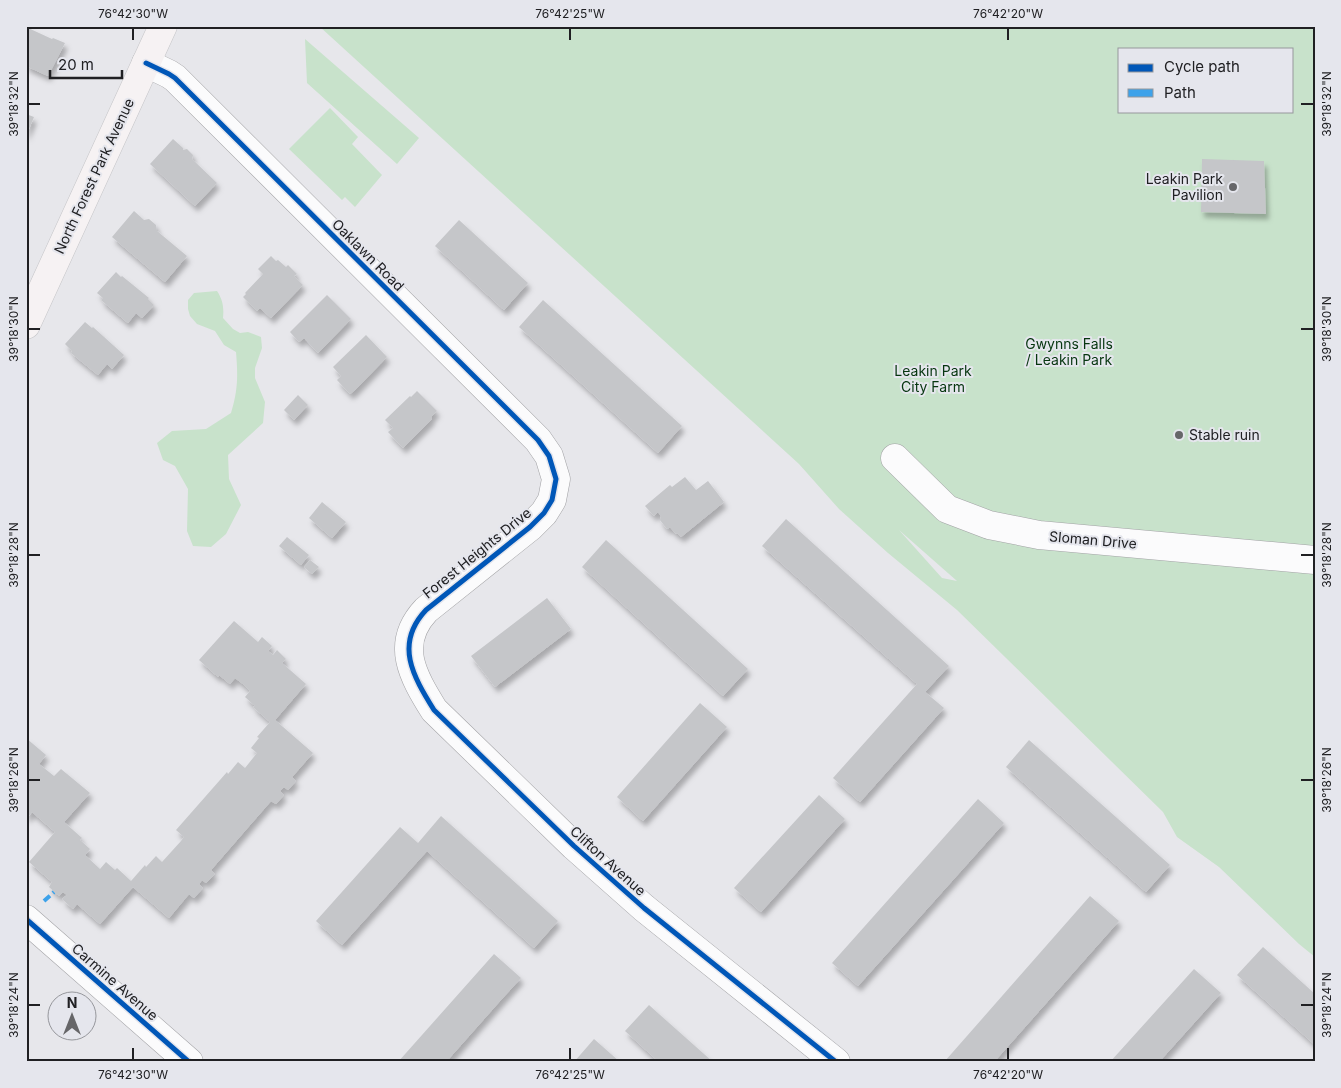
<svg xmlns="http://www.w3.org/2000/svg" width="1341" height="1088" viewBox="0 0 1341 1088" font-family="Inter,sans-serif">
<style>
.green{fill:#c8e2cb;fill-rule:evenodd}
.building{fill:#c5c6c9;filter:url(#shadow)}
.lines{fill:none;stroke-linecap:round;stroke-linejoin:round}
.minor-casing{stroke:#a2a2a5;stroke-width:29}
.major-casing{stroke:#c5c5c8;stroke-width:29}
.minor{stroke:#fbfbfc;stroke-width:28}
.major{stroke:#f6f2f3;stroke-width:28}
.quiet{stroke:#3da2ea;stroke-width:4;stroke-dasharray:8 4;stroke-linecap:butt}
.cycleway-casing{stroke:#e5e6ed;stroke-width:8}
.cycleway{stroke:#0057b8;stroke-width:5}
.ticks{fill:none;stroke:#202023;stroke-width:2}
.poi-dot{fill:#666669;stroke:#e5e6ed;stroke-width:2}
.labels{text-anchor:middle;stroke-width:4;stroke-linejoin:round;paint-order:stroke}
.street-label{font-size:14px;fill:#202023;stroke:#e5e6ed}
.poi-label{font-size:14px;fill:#202023;stroke:#e5e6ed;text-anchor:end}
.park-label{font-size:14px;fill:#06360f;stroke:#e5e6ed}
.neatline{fill:none;stroke:#202023;stroke-width:2}
.ticks-label{font-size:12px;text-anchor:middle;fill:#202023}
</style>
<defs>
<filter id="shadow"><feDropShadow dx="3" dy="5.5" stdDeviation="2.5" flood-color="#0004"/></filter>
</defs>
<rect width="100%" height="100%" fill="#e7e7eb"/>
<path class="green" d="M319 26H1315V957L1299 944 1219 867 1177 837 1163 812 957 610 888 553 839 509 799 464ZM1120 49H1292V111H1120ZM899 530 957 581 942 578Z
M305 39 419 138 397 164 307 83Z
M330 108 358 137 352 144 382 175 355 207 345 197 342 200 289 149Z
M217 291C223 300 224 308 223 318L233 329 240 333 248 332 261 337 262 348 255 368V378L265 402 263 423 228 455 229 479 241 505 226 534 211 547 193 546 187 531 188 489 175 466 163 460 157 443 172 431 206 429 231 413C238 390 238 376 236 352L224 345 215 331 197 324 190 316 188 309V300L194 293Z"/>
<path class="building" d="M26 27 52 39 53 38 65 43 48 76 26 66Z
M26 114 34 117 26 136Z
M173 139 183 148V150L187 149 193 155 192 159 217 183 195 206 150 164Z
M1202 159 1264 161 1266 214 1201 212Z
M134 211 144 220 149 219 156 225 157 231 187 256 165 282 112 237Z
M459 220 528 283 504 310 435 246Z
M271 256 276 261 278 260 286 267 288 265 297 274 294 276 303 285 271 318 260 308 257 311 243 297 246 294 245 293 263 274 258 269Z
M116 272 121 277 122 276 149 298 148 299 154 305 142 318 136 313 128 323 101 300 103 298 97 293Z
M327 295 351 319 318 353 304 338 299 342 290 332Z
M543 300 682 426 658 453 519 327Z
M85 322 92 328 93 327 124 355 112 369 107 364 98 375 71 353 72 351 65 344Z
M366 335 387 357 355 390 350 394 337 380 341 376 333 367Z
M417 391 437 411 431 417 432 419 403 448 388 432 393 428 385 420 410 396 411 397Z
M298 395 308 405 294 420 284 410Z
M685 477 696 490 708 481 724 502 681 537 677 533 676 534 670 527 667 529 660 520 661 516 658 512 654 516 645 506 670 485 672 487Z
M322 502 346 522 332 538 309 518Z
M786 519 949 666 925 692 944 708 860 802 833 778 917 684 762 546Z
M287 537 309 555 301 565 279 546Z
M606 540 748 669 723 696 582 567Z
M310 560 319 567 312 574 304 567Z
M547 598 571 629 495 687 471 656Z
M234 621 258 642 262 637 272 646 268 651 273 655 277 650 286 659 282 663 306 684 275 720 313 753 292 777 296 781 288 790 284 787 280 791 284 795 276 804 271 801 211 870 215 874 206 883 202 880 199 884 203 888 194 898 189 894 169 918 133 887 100 924 77 904 73 909 62 899 67 895 63 892 59 896 49 887 52 882 29 862 55 832 32 812 28 817 26 816V738L46 755 39 764 54 776 61 769 90 793 64 822 82 838 80 840 90 849 85 855 100 869 106 862 115 870 117 868 131 881 145 865 146 867 156 856 162 862 181 841 184 837 176 830 227 772 228 774 238 762 245 768 257 753 251 748 259 738 257 737 270 722 253 707 255 706 245 697 250 691 243 684 235 678 230 684 219 675 218 677 199 660Z
M700 703 727 727 643 821 617 797Z
M1029 740 1170 865 1146 892 1006 767Z
M819 795 845 819 761 912 734 888Z
M978 799 1004 823 858 986 832 963Z
M441 816 558 921 534 948 427 851 342 945 316 921 400 827 418 843Z
M1090 896 1119 921 994 1062H946L945 1061Z
M1263 947 1315 994V1045L1237 975Z
M494 954 521 978 500 1001 446 1062H398Z
M1194 969 1221 993 1159 1062H1110Z
M649 1005 659 1014 713 1062H659L625 1031Z
M594 1039 620 1062H574Z"/>
<g class="lines">
<g class="minor-casing">
<path id="minor" d="M146 63 169 74 175 78 538 440 549 456 556 479 552 500 544 513 530 527 426 610C394 644 413 676 434 710L574 846 644 908 836 1062
M895 458 947 509 989 525 1039 535 1315 560
M26 919 189 1062"/>
</g>
<g class="major-casing">
<path id="major" d="M26 325 163 26"/>
</g>
<use href="#minor" class="minor"/>
<use href="#major" class="major"/>
<path class="quiet" d="M44 901 54 892"/>
<g class="cycleway-casing">
<path id="cycleway" d="M146 63 169 74 175 78 538 440 549 456 556 479 552 500 544 513 530 527 426 610C394 644 413 676 434 710L574 846 644 908 836 1062
M26 919 189 1062"/>
</g>
<use href="#cycleway" class="cycleway"/>
</g>
<path class="ticks" d="M133 28V40M570 28V40M1008 28V40M28 104H40M1301 104H1314M28 329H40M1301 329H1314M28 555H40M1301 555H1314M28 780H40M1301 780H1314M28 1005H40M1301 1005H1314M133 1048V1060M570 1048V1060M1008 1048V1060"/>
<g class="poi-dot">
<circle cx="1233" cy="187" r="5"/>
<circle cx="1179" cy="435" r="5"/>
</g>
<g class="labels">
<g class="street-label">
<text transform="translate(94 176) rotate(-65)" y="5">North Forest Park Avenue</text>
<text transform="translate(368 255) rotate(45)" y="5">Oaklawn Road</text>
<text transform="translate(1093 540) rotate(5)" y="5">Sloman Drive</text>
<text transform="translate(477 553) rotate(-39)" y="5">Forest Heights Drive</text>
<text transform="translate(608 861) rotate(42)" y="5">Clifton Avenue</text>
<text transform="translate(115 982) rotate(41)" y="5">Carmine Avenue</text>
</g>
<g class="poi-label">
<text x="1223" y="184">Leakin Park<tspan x="1223" dy="16">Pavilion</tspan></text>
<text x="1189" y="440" text-anchor="start">Stable ruin</text>
</g>
<g class="park-label">
<text x="1069" y="349">Gwynns Falls<tspan x="1069" dy="16">/ Leakin Park</tspan></text>
<text x="933" y="376">Leakin Park<tspan x="933" dy="16">City Farm</tspan></text>
</g>
</g>
<rect width="1341" height="1088" fill="none" stroke="#e5e6ed" stroke-width="55"/>
<rect x="1118" y="48" width="175" height="65" fill="#e5e6ed" stroke="#96979c"/>
<rect x="1128" y="64" width="25" height="8" fill="#0057b8" stroke="#96979c"/>
<text x="1164" y="72" font-size="15" fill="#202023">Cycle path</text>
<rect x="1128" y="89" width="25" height="8" fill="#3da2ea" stroke="#96979c"/>
<text x="1164" y="98" font-size="15" fill="#202023">Path</text>
<g transform="translate(72 1016)"><circle r="24" fill="#e5e6ed" stroke="#96979c"/>
<path d="M0-4L9 19L0 12L-9 19Z" fill="#666669"/>
<text y="-8" font-size="14" font-weight="bold" text-anchor="middle" fill="#202023">N</text>
</g>
<path d="M50 70v8h72v-8" fill="none" stroke="#202023" stroke-width="2.5"/>
<text x="58" y="70" font-size="15" fill="#202023" stroke="#e5e6ed" stroke-width="4" paint-order="stroke">20 m</text>
<rect x="28" y="28" width="1286" height="1032" class="neatline"/>
<g class="ticks-label">
<text x="133" y="18">76°42'30"W</text>
<text x="570" y="18">76°42'25"W</text>
<text x="1008" y="18">76°42'20"W</text>
<text transform="translate(14 104) rotate(-90)" y="4">39°18'32"N</text>
<text transform="translate(1327 104) rotate(-90)" y="4">39°18'32"N</text>
<text transform="translate(14 329) rotate(-90)" y="4">39°18'30"N</text>
<text transform="translate(1327 329) rotate(-90)" y="4">39°18'30"N</text>
<text transform="translate(14 555) rotate(-90)" y="4">39°18'28"N</text>
<text transform="translate(1327 555) rotate(-90)" y="4">39°18'28"N</text>
<text transform="translate(14 780) rotate(-90)" y="4">39°18'26"N</text>
<text transform="translate(1327 780) rotate(-90)" y="4">39°18'26"N</text>
<text transform="translate(14 1005) rotate(-90)" y="4">39°18'24"N</text>
<text transform="translate(1327 1005) rotate(-90)" y="4">39°18'24"N</text>
<text x="133" y="1079">76°42'30"W</text>
<text x="570" y="1079">76°42'25"W</text>
<text x="1008" y="1079">76°42'20"W</text>
</g>
</svg>
